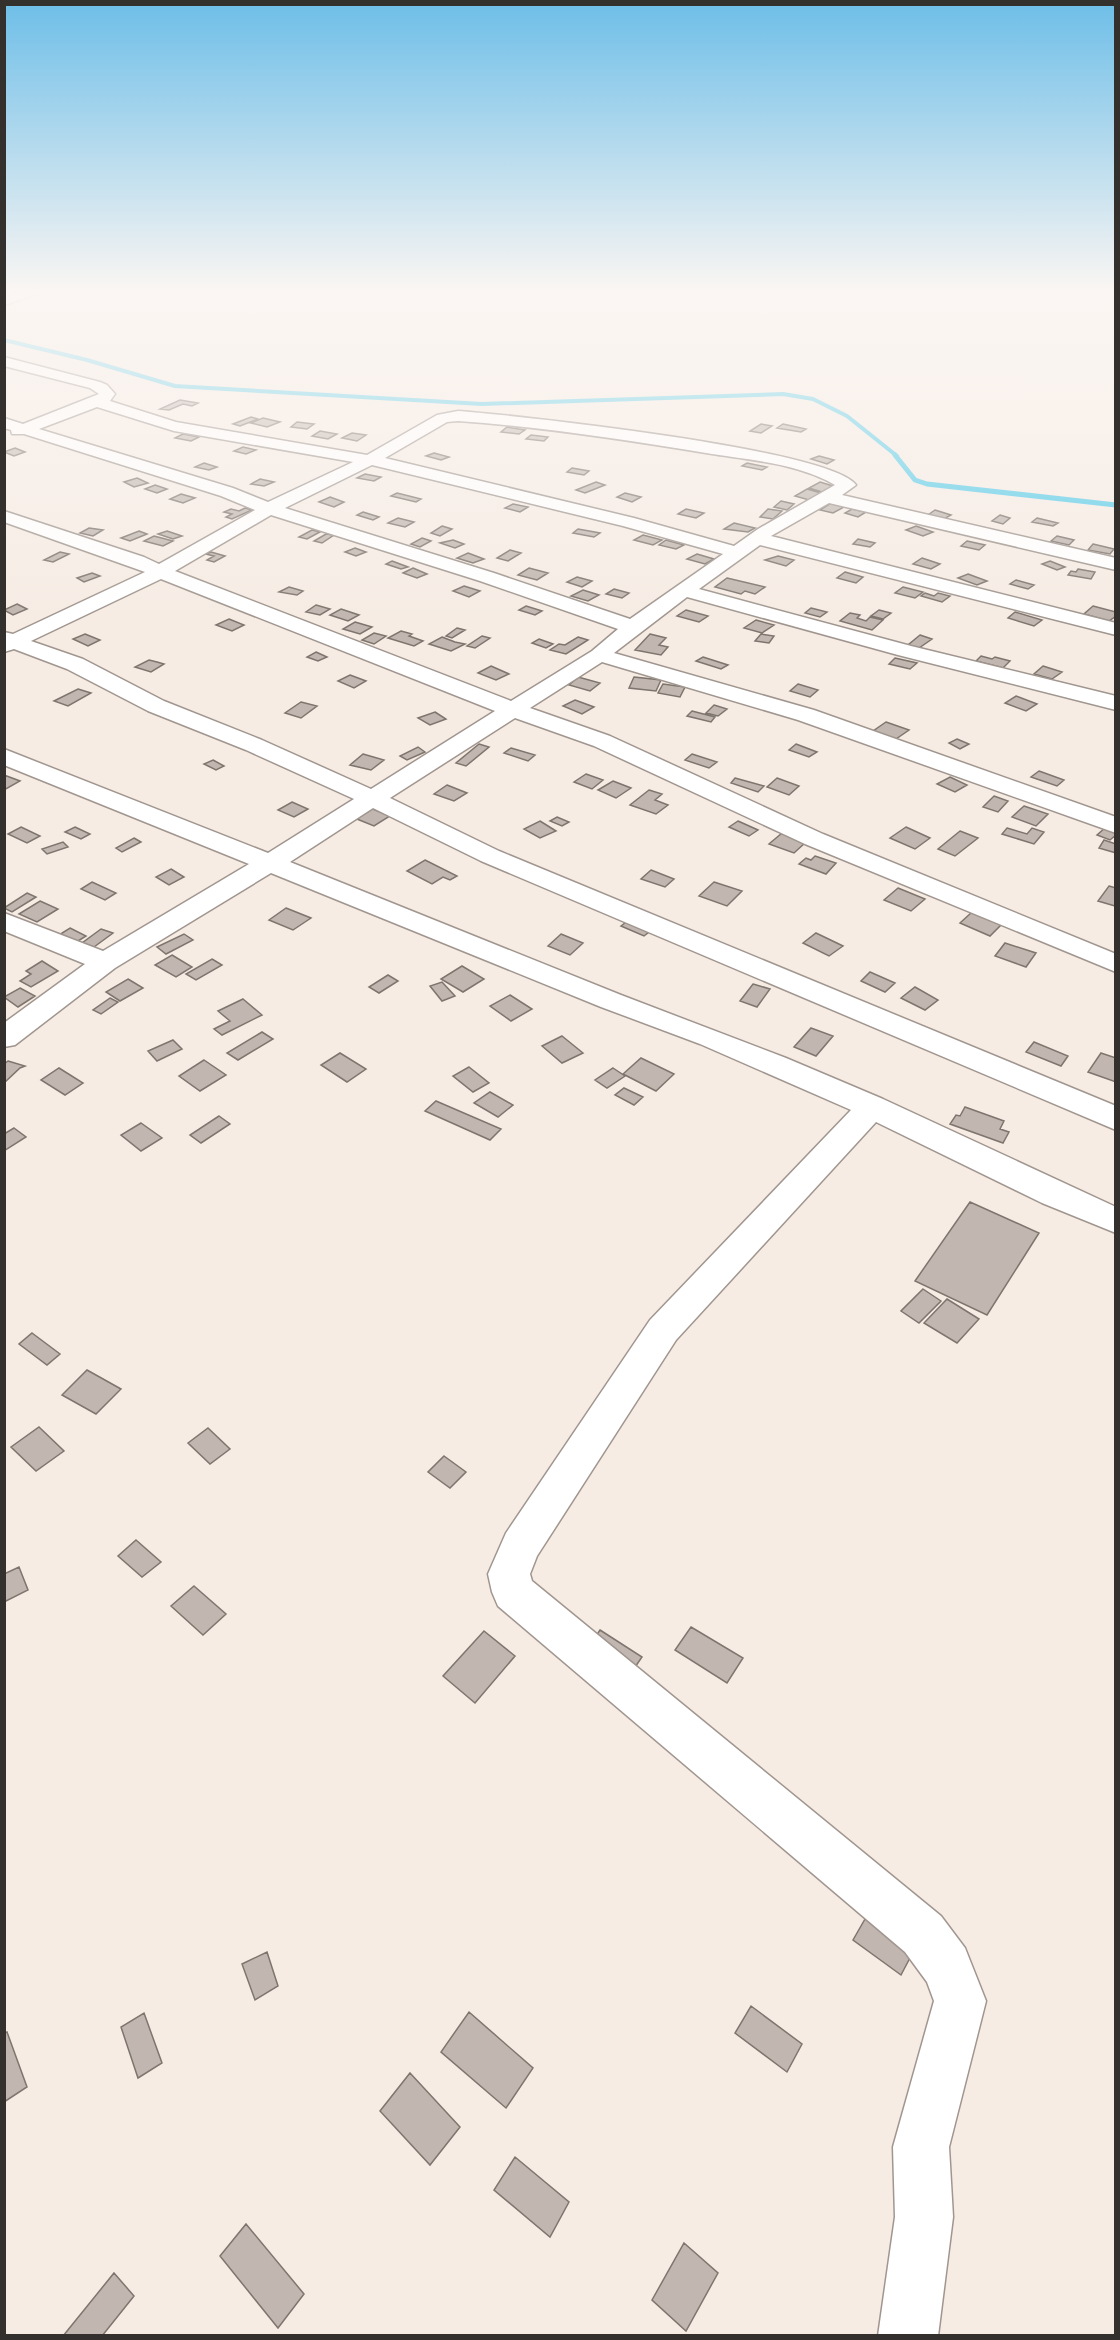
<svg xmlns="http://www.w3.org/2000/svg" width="1120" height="2340" viewBox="0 0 1120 2340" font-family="Roboto,sans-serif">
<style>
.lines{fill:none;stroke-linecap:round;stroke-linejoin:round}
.stream-far1{stroke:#56cce9;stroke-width:4}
.stream{stroke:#56cce9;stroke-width:5}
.building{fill:#c1b7b0;stroke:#7e756e;stroke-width:1.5}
.street-casing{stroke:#a0968f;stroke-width:3}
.street{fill:#fff;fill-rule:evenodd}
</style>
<rect width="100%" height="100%" fill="#f6ece4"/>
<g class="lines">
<path class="stream-far1" d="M4 340 87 360 175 386 482 404 783 394 813 399 847 416 897 456"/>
<path class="stream" d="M895 455 915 480 927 484 1116 505"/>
</g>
<path class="building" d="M180 400 198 403 192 406 183 404 169 410 160 409Z
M251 417 258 419 240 426 233 424Z
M263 418 280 422 267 427 251 423Z
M297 422 314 424 307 429 291 427Z
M761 424 772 426 761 433 750 431Z
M783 424 806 429 801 432 777 428Z
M507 427 525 430 519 434 501 432Z
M320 431 337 434 328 439 312 436Z
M352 433 366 435 357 441 342 438Z
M183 434 199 437 191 441 175 438Z
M531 435 548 437 544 441 526 439Z
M243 447 256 450 246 454 234 451Z
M15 448 25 452 14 456 4 452Z
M434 453 449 457 441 460 426 456Z
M819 456 834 460 827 464 811 459Z
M204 463 217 467 209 470 195 467Z
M747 463 767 467 762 470 742 466Z
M572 468 589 471 584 475 567 472Z
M365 474 381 477 374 481 357 478Z
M137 478 148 483 134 487 124 482Z
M260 479 274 482 264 486 251 484Z
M596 482 605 485 585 493 576 490Z
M820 482 833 486 822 492 809 488Z
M155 485 167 489 157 493 145 489Z
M807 489 821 493 809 500 795 496Z
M397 493 421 499 416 502 391 496Z
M625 493 641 497 632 502 617 497Z
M181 494 195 498 183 503 170 499Z
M330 497 344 502 334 507 319 502Z
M781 501 794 504 787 510 774 507Z
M831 503 844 507 833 513 820 510Z
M513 504 528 507 520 512 505 508Z
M245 508 252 510 232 519 226 517 232 514 224 512 231 509 239 511Z
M686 509 704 513 696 518 678 514Z
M768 509 782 511 773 519 760 517Z
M852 509 866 512 858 517 845 513Z
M935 510 951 515 944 519 928 515Z
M363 512 379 517 373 520 357 515Z
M1000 515 1010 518 1003 524 992 521Z
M398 518 414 522 405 527 388 523Z
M1037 518 1058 523 1053 526 1032 522Z
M734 523 755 528 748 532 724 529Z
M442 526 452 529 440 536 431 533Z
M916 526 933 532 923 536 906 530Z
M89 528 103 530 93 536 80 533Z
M578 529 600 533 594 537 573 533Z
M312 530 320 532 307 539 299 537Z
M139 531 147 534 130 541 121 538Z
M167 531 182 536 173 539 158 534Z
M326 534 334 535 322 543 314 541Z
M643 535 662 540 653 545 634 540Z
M154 536 173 541 163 546 144 541Z
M1057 536 1074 540 1069 545 1051 541Z
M422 538 431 541 420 547 411 544Z
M858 539 875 543 870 547 853 544Z
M453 540 464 544 455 548 440 543Z
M666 540 684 545 676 549 659 545Z
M967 541 985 545 979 550 961 546Z
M1093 544 1114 549 1110 554 1088 550Z
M355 548 366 552 356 556 345 552Z
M510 550 521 553 508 561 497 558Z
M60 552 69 554 53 562 44 560Z
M211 552 225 556 214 562 207 560 214 556 206 554Z
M468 553 484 559 473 563 457 558Z
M697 554 714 559 705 564 687 559Z
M778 556 794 560 786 566 765 560Z
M922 558 940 564 931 569 913 564Z
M392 561 408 567 401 569 386 564Z
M1050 561 1065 567 1057 570 1042 564Z
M413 568 427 574 417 578 403 573Z
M529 568 548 573 537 580 518 575Z
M1078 569 1095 572 1091 579 1068 575 1071 571 1076 572Z
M845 572 863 577 856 583 837 578Z
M92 573 100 576 84 582 77 578Z
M968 574 987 581 977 585 958 578Z
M577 577 592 581 582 587 567 582Z
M727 578 765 587 755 594 745 591 741 594 715 587Z
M1016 580 1034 585 1028 589 1010 584Z
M464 586 480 591 469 597 453 591Z
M289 587 303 591 297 595 279 592Z
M903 587 923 592 915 598 895 593Z
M614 589 629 593 622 598 606 594Z
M583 590 599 595 588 601 571 596Z
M925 593 934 596 938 593 950 596 942 602 921 596Z
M17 604 27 609 13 615 4 610Z
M316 605 330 609 320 615 306 612Z
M526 606 542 611 535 615 519 610Z
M1093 606 1116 612V616L1109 621 1084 614Z
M811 608 827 612 820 617 805 613Z
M341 609 359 615 348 621 330 615Z
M686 610 708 616 699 622 677 616Z
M879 610 891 613 883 619 871 616Z
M1015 612 1042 620 1034 626 1008 618Z
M850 613 860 615 857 618 866 621 870 617 883 620 872 630 840 621Z
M229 619 244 625 232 631 216 625Z
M756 620 774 625 762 633 744 628Z
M355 622 372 627 360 634 343 629Z
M457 628 465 630 452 638 446 636Z
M401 631 412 634 409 636 423 641 414 646 388 638Z
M374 633 386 636 374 644 362 640Z
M85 634 100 640 88 646 73 639Z
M650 634 666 638 659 645 668 647 661 655 635 650Z
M761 634 774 636 769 643 755 641Z
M920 635 932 639 919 648 908 645Z
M482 636 490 638 475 648 467 646Z
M442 637 455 642 465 644 451 651 429 644Z
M578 637 588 640 566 654 550 650 559 644 565 645Z
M539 639 553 644 546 648 532 643Z
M316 652 327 657 318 661 307 657Z
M981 656 992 659 995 657 1010 661 1003 668 976 661Z
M703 657 728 665 721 669 696 661Z
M895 658 917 663 910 669 889 664Z
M149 660 157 662 164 664 151 672 135 667Z
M491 666 509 674 496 680 478 673Z
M1043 666 1062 672 1052 679 1034 674Z
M350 675 366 681 354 688 338 681Z
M578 677 600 683 590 691 569 685Z
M634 677 661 680 656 691 629 688Z
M663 684 685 687 680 697 658 693Z
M798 684 818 690 810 697 790 691Z
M78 689 91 693 68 706 54 701Z
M1016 696 1037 704 1026 711 1005 703Z
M575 700 594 707 582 714 563 706Z
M301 702 317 706 301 718 285 713Z
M714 705 727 709 718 716 706 713Z
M692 711 715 717 711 722 687 716Z
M435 712 446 719 430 725 418 718Z
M886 722 909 730 896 739 873 731Z
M957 739 969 744 960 749 949 743Z
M479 744 489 747 466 766 456 763Z
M796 744 817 752 809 757 789 750Z
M418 747 425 752 407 760 400 756Z
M511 748 535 755 528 761 504 753Z
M363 754 384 760 371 770 350 765Z
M692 754 717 762 709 768 685 760Z
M213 760 224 766 216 770 204 764Z
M1039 771 1064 780 1057 786 1031 777Z
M586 774 603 780 592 789 574 782Z
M4 775 20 781 4 790Z
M950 777 967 785 955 792 937 784Z
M735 778 764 786 758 792 731 783Z
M777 778 799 786 789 795 767 787Z
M613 781 631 788 616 798 598 790Z
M447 785 467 793 454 801 434 794Z
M649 790 662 794 655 800 668 805 656 814 630 805Z
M994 796 1008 801 998 812 983 807Z
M292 802 308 809 294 817 278 810Z
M1024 806 1048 814 1036 826 1012 817Z
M368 807 390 816 374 826 352 817Z
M557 817 569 822 562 826 550 821Z
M540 821 556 831 540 838 524 829Z
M738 821 758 830 749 836 729 827Z
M21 827 40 836 27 843 8 834Z
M75 827 90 834 81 839 65 832Z
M906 827 930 838 915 849 890 838Z
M1106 827 1116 830V835L1110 840 1097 835Z
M1007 828 1027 834 1032 828 1044 832 1034 844 1002 834Z
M960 831 978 838 955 856 938 849Z
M782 833 806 842 794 853 769 844Z
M134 838 141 842 122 852 116 848Z
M1104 840 1116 844V853L1099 848Z
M63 842 68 847 47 854 42 849Z
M815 856 836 863 826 874 799 864 806 858 811 860Z
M425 860 457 876 450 880 443 877 432 884 407 871Z
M171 869 184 877 169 885 156 877Z
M651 870 674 879 665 887 641 879Z
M92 882 116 893 105 900 81 889Z
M714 882 742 891 727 906 699 896Z
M1109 886 1116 888 1115 906 1098 901Z
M898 888 925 899 911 911 884 900Z
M27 893 36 897 12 912 4 908Z
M40 901 58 909 37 922 19 914Z
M286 908 311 918 293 930 269 920Z
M972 912 1002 924 990 936 960 923Z
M630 919 653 929 644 936 621 926Z
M70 928 86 936 75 943 59 935Z
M101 929 113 933 94 947 82 943Z
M816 933 843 946 829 956 803 943Z
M184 934 193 940 166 954 157 947Z
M561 934 583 943 570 955 548 946Z
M1005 943 1036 953 1026 967 995 956Z
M172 955 192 967 176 977 155 965Z
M212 959 222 965 196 980 186 974Z
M42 961 58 971 31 987 20 981 31 974 26 971Z
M462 966 484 979 463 992 441 979Z
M870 972 895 983 885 992 861 981Z
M388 975 398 981 379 993 369 987Z
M128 979 143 988 120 1001 106 992Z
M442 982 455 996 442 1001 430 986Z
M753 984 770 989 757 1007 740 1001Z
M915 987 938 1000 925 1010 901 998Z
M20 988 35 996 18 1007 4 997Z
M510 995 532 1009 511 1021 490 1006Z
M110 998 118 1002 101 1014 93 1010Z
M243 999 262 1015 222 1035 214 1029 230 1021 218 1011Z
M811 1028 833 1036 816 1056 794 1047Z
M262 1032 273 1039 238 1060 227 1053Z
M562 1036 583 1053 562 1063 542 1046Z
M173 1040 182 1049 157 1061 148 1051Z
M1034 1042 1068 1056 1061 1066 1026 1052Z
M340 1053 366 1069 347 1082 321 1065Z
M1101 1053 1116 1058V1082L1088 1072Z
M641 1058 674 1074 656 1091 623 1074Z
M204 1060 226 1075 200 1091 179 1076Z
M8 1061 25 1066 20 1068 4 1083V1064Z
M469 1067 489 1083 473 1092 453 1076Z
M59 1068 83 1083 65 1095 41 1080Z
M613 1068 625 1076 607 1088 595 1080Z
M624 1088 643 1097 634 1105 615 1095Z
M490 1092 513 1105 498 1117 474 1103Z
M436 1101 501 1129 490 1140 425 1111Z
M965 1107 1004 1121 1000 1129 1009 1132 1003 1143 950 1124 956 1115 960 1116Z
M219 1116 230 1124 201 1143 190 1135Z
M141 1123 162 1138 141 1151 121 1135Z
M14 1128 26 1137 4 1151V1134Z
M970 1202 1039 1233 987 1315 915 1281Z
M923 1289 941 1301 919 1323 901 1311Z
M947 1299 979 1319 957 1343 924 1323Z
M32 1333 60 1354 47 1365 19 1344Z
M87 1370 121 1389 96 1414 62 1395Z
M39 1427 64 1451 36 1471 11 1447Z
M208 1428 230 1449 210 1464 188 1443Z
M444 1456 466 1472 450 1488 428 1472Z
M136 1540 161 1562 142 1577 118 1556Z
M19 1567 28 1590 4 1602V1574Z
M194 1586 226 1614 203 1635 171 1606Z
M691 1627 743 1658 727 1683 675 1650Z
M600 1630 642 1657 629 1676 587 1649Z
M484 1631 515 1656 475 1703 443 1676Z
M865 1919 912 1954 901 1975 853 1940Z
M267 1952 278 1986 255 2000 242 1964Z
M751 2006 802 2044 787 2072 735 2033Z
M469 2012 533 2068 506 2108 441 2052Z
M144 2013 162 2063 138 2078 121 2027Z
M7 2032 27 2087 4 2102V2033Z
M410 2073 460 2127 430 2165 380 2111Z
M515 2157 569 2202 550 2237 494 2190Z
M246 2224 304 2294 278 2328 220 2256Z
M684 2243 718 2273 686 2331 652 2300Z
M114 2273 134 2296 102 2336H63Z"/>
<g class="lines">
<g class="street-casing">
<path id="street" d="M21 292H43L4 305V297Z
M4 357 100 382 107 385 115 394 110 401 176 422 367 455 437 415 458 411C515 415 830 449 856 485L842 495 1116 558V570L829 503 771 536 1116 623V635L760 545 699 589 911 646 1116 696V710L898 655 687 597 614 653 814 710 1116 817V833L798 720 602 662 530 708 610 736 823 834 1116 954V972L805 844 594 746 515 718 390 798 499 851 1116 1106V1130L481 861 373 808 290 862 621 995 786 1058 883 1099 1116 1207V1233L1042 1203 876 1122 676 1340 537 1556 530 1574 532 1581 941 1916 965 1948 986 2001 949 2147 953 2217 938 2336H878L895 2217 893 2147 934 2001 927 1982 905 1952 498 1606 492 1592 488 1574 506 1533 650 1320 851 1110 700 1044 601 1007 271 873 115 968 15 1045 4 1047V1023L85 964 4 931V913L103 951 249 864 4 765V749L268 853 354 799 246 750 148 711 67 669 14 649 4 652V632L13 634 145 572 4 522V511L144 557 159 564 255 510 221 496 24 434H12L11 430 4 428V418L23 424 99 394 90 388 4 366ZM97 407 174 431 353 462 268 502 233 488 39 429ZM458 421C543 427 628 440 712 454 751 460 800 464 835 485L758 529 734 546 634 518 385 458 447 422ZM372 465 623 526 723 554 630 619 494 573 285 508ZM271 515 480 581 618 629 592 651 511 701 175 571ZM161 579 495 711 371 789 262 740 164 701 83 659 31 641Z"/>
</g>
<use href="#street" class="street"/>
</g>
<linearGradient id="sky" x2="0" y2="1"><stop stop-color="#6dbee8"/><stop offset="0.47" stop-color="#fbf6f3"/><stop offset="1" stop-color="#fbf6f3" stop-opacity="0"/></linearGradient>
<rect width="1120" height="620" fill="url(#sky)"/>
<rect width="1120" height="2340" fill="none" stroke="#34302d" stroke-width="12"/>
</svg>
